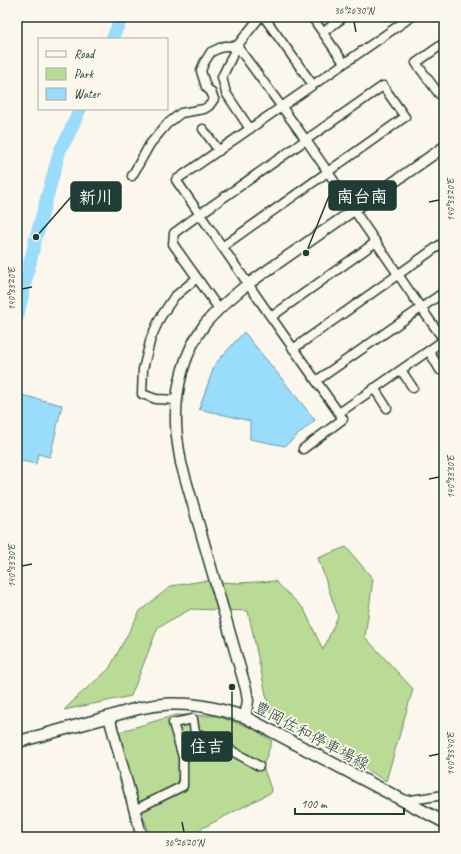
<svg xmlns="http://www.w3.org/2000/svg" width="461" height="854" viewBox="0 0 461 854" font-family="Caveat,'Klee One',sans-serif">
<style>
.green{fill:#b9db95;stroke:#6c8c64}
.water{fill:#99dcfb;stroke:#689cab}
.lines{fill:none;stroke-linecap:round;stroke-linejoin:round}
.river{stroke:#99dcfb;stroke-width:13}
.minor-casing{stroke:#1f3d34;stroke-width:11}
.tertiary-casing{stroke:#1f3d34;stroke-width:13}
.secondary-casing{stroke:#1f3d34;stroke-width:14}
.minor{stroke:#fbf7ec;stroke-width:8}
.tertiary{stroke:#fbf7ec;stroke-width:10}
.secondary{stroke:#fbf7ec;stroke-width:11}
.ticks{fill:none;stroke:#1f3d34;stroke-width:1.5}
.labels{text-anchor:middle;stroke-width:3.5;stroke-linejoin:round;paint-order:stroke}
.street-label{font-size:16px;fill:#1f3d34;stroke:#fbf7ec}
.leader{fill:none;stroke:#1f3d34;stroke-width:1.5}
.callout-dot{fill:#1f3d34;stroke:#fbf7ec;stroke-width:1.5}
.callout{fill:#1f3d34;stroke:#1f3d34;stroke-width:1.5}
.callout-label{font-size:17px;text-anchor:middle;font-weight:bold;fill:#fff}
.neatline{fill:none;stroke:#1f3d34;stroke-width:1.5}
.ticks-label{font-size:10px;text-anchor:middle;fill:#1f3d34}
</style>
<rect width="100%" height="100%" fill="#fbf7ec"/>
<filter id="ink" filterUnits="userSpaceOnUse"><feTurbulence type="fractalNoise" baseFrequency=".025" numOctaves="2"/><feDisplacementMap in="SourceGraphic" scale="8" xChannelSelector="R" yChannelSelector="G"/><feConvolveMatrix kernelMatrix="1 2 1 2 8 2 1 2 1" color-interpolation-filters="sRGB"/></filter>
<g filter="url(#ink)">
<path class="green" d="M346 547 373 579 365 637 413 689 386 781 270 713 248 611 191 609 158 627 131 696 64 710 77 697 109 669 140 611 171 586 203 581 238 583 275 581 304 609 323 650 338 616 318 558Z
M176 715 217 716 252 728 272 741 263 766 272 792 185 837H152L141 813 118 732Z"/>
<path class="water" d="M244 332 315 420 285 446 250 439V421L199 409 215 364Z
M17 394 62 405 50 457 38 454 36 464 17 460Z"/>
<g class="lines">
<path class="river" d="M112 39 122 17
M17 318 36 237 60 150 68 136 80 109"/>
<g class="minor-casing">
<path id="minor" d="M264 17 313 85
M312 17 344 63
M323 32 344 17
M444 43 416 63 439 94 444 91
M203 129 219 151
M250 129 226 93 222 77 237 46 260 17
M132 176 150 144 167 124 181 113 204 109 209 106 214 99 211 92 206 87 201 71 204 63 211 52 224 46H237L306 140 421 308 444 292
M219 309 173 244 174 233 200 214 383 86 405 117 222 247
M271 317 376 242
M293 349 444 242
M429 351 440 370
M401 370 413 388
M316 381 421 308 444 340
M374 388 387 408
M177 400 156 399 142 394 143 369 151 338 160 318 174 297 197 278
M339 413 444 340
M303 449 343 419 271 317 176 180 411 17
M404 801 444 795
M134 810 183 786V757L173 723 193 719 195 733 207 737 259 766"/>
</g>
<g class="tertiary-casing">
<path id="tertiary" d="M109 717 140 830 143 837
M245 717 248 701 246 689 181 463C179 450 176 436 176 423 175 389 184 352 205 324 217 309 233 296 248 284L444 147"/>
</g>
<g class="secondary-casing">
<path id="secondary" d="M17 742C46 734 76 726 105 718 128 711 153 703 177 704 201 704 222 710 245 717L444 822"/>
</g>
<use href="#minor" class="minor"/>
<use href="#tertiary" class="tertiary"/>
<use href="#secondary" class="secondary"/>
</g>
</g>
<path class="ticks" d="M354 22 356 32M429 202 439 200M22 289 32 287M429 479 439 477M22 566 32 564M429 756 439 754M182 822 184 832"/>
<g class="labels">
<g class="street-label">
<text transform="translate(312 735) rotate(28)" y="6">豊岡佐和停車場線</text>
</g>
</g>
<path class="leader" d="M306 253L329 196M36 237L71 197M232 687L232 746"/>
<g class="callout-dot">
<circle cx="306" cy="253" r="4"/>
<circle cx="36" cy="237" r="4"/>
<circle cx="232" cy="687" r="4"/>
</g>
<g class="callout">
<rect x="329" y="181" width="67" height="29" rx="4"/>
<rect x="71" y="182" width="50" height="29" rx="4"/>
<rect x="182" y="732" width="50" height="29" rx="4"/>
</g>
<g class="callout-label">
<text x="362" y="202">南台南</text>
<text x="96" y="203">新川</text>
<text x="207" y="752">住吉</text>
</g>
<rect width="461" height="854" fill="none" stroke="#fbf7ec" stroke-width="44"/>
<rect x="38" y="38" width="130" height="72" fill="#fbf7ec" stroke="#a3ada2"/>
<rect x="46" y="51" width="20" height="6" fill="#fbf7ec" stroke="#a3ada2"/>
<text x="74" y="58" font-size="12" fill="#1f3d34">Road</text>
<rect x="46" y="68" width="20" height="12" fill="#b9db95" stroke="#a3ada2"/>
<text x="74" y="78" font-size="12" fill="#1f3d34">Park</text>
<rect x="46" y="88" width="20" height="12" fill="#99dcfb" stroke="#a3ada2"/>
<text x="74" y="98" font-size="12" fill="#1f3d34">Water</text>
<path d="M295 808v6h109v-6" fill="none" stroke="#1f3d34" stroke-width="2"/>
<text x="301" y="808" font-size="12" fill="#1f3d34" stroke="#fbf7ec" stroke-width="3" paint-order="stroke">100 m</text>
<rect x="22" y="22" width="417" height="810" class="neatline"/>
<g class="ticks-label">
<text x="354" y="14">36°26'30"N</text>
<text transform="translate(450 200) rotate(-90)" y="4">140°33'20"E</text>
<text transform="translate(11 289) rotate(-90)" y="4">140°33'20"E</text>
<text transform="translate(450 477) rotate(-90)" y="4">140°33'30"E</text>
<text transform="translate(11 566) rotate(-90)" y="4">140°33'30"E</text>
<text transform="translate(450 754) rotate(-90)" y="4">140°33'40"E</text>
<text x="184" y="846">36°26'20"N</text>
</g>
</svg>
